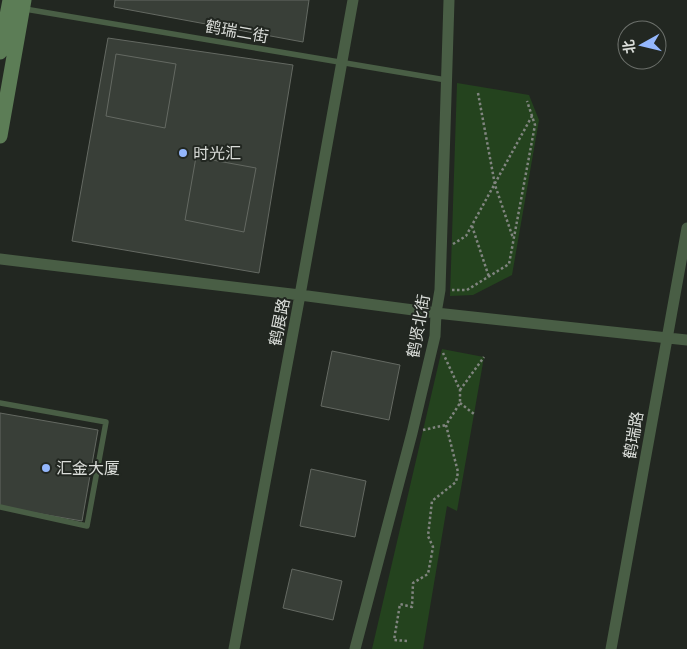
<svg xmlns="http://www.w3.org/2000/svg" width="687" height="649" viewBox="0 0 687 649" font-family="Spectral,'Noto Sans SC',serif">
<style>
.green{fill:#24431e}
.building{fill:#393f38;stroke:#646962}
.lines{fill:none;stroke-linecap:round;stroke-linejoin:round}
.path{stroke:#818580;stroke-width:2.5;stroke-dasharray:2.5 2.5;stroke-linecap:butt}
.lane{stroke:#495e45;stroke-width:5.5}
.street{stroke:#495e45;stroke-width:11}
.secondary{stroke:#5c7d56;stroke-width:15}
.poi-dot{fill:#94b7fd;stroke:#222721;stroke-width:2}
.labels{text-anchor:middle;stroke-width:4;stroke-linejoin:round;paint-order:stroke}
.street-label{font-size:16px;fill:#daddd9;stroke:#222721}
.poi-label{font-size:16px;fill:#daddd9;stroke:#222721;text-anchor:start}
</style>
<rect width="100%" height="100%" fill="#222721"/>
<path class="green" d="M457 83 529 95 539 120 512 275 473 295 450 296Z
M442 349 484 357 457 511 447 506 423 649H372Z"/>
<path class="building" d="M115 0H309L303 42 114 7Z
M108 38 293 65 259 273 72 241Z
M116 54 176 64 165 128 106 116Z
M196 157 256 168 244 232 185 220Z
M332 351 400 365 389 420 321 406Z
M0 413 98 430 82 521 0 507Z
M311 469 366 481 355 537 300 526Z
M292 569 342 581 333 620 283 608Z"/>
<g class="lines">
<path class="path" d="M478 93 495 185 513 238
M472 226 489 277
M453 244 466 236 532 116
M452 290H467L509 264 535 125 527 101
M460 390 484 357
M460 403 474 414
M423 430 446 425
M407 641 394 640 400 604 412 607 413 583 428 574 433 547 428 536 432 501 456 482 458 472 446 425 460 403V390L443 353"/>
<path class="lane" d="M25 9 446 80
M0 403 106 422 87 526 0 507"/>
<path class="street" d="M0 259 300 295 436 313 687 340
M234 649 300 295 353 0
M355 649 412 433 435 336 436 313 440 290 449 0
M611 649 687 228"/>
<path class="secondary" d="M0 52 10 0
M0 136 24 0"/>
</g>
<g class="poi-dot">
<circle cx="183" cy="153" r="5"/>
<circle cx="46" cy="468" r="5"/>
</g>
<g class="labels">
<g class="street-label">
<text transform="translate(237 31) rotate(10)" y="6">鹤瑞二街</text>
<text transform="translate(279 322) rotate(-79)" y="6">鹤展路</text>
<text transform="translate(418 326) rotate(-80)" y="6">鹤贤北街</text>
<text transform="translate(633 435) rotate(-80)" y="6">鹤瑞路</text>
</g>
<g class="poi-label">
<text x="193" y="159">时光汇</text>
<text x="56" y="474">汇金大厦</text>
</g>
</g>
<g transform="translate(642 45) rotate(262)"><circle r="24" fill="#222721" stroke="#6c706b"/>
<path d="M0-4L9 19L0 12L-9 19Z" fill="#94b7fd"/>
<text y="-8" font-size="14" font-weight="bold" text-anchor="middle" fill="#daddd9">北</text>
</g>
</svg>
